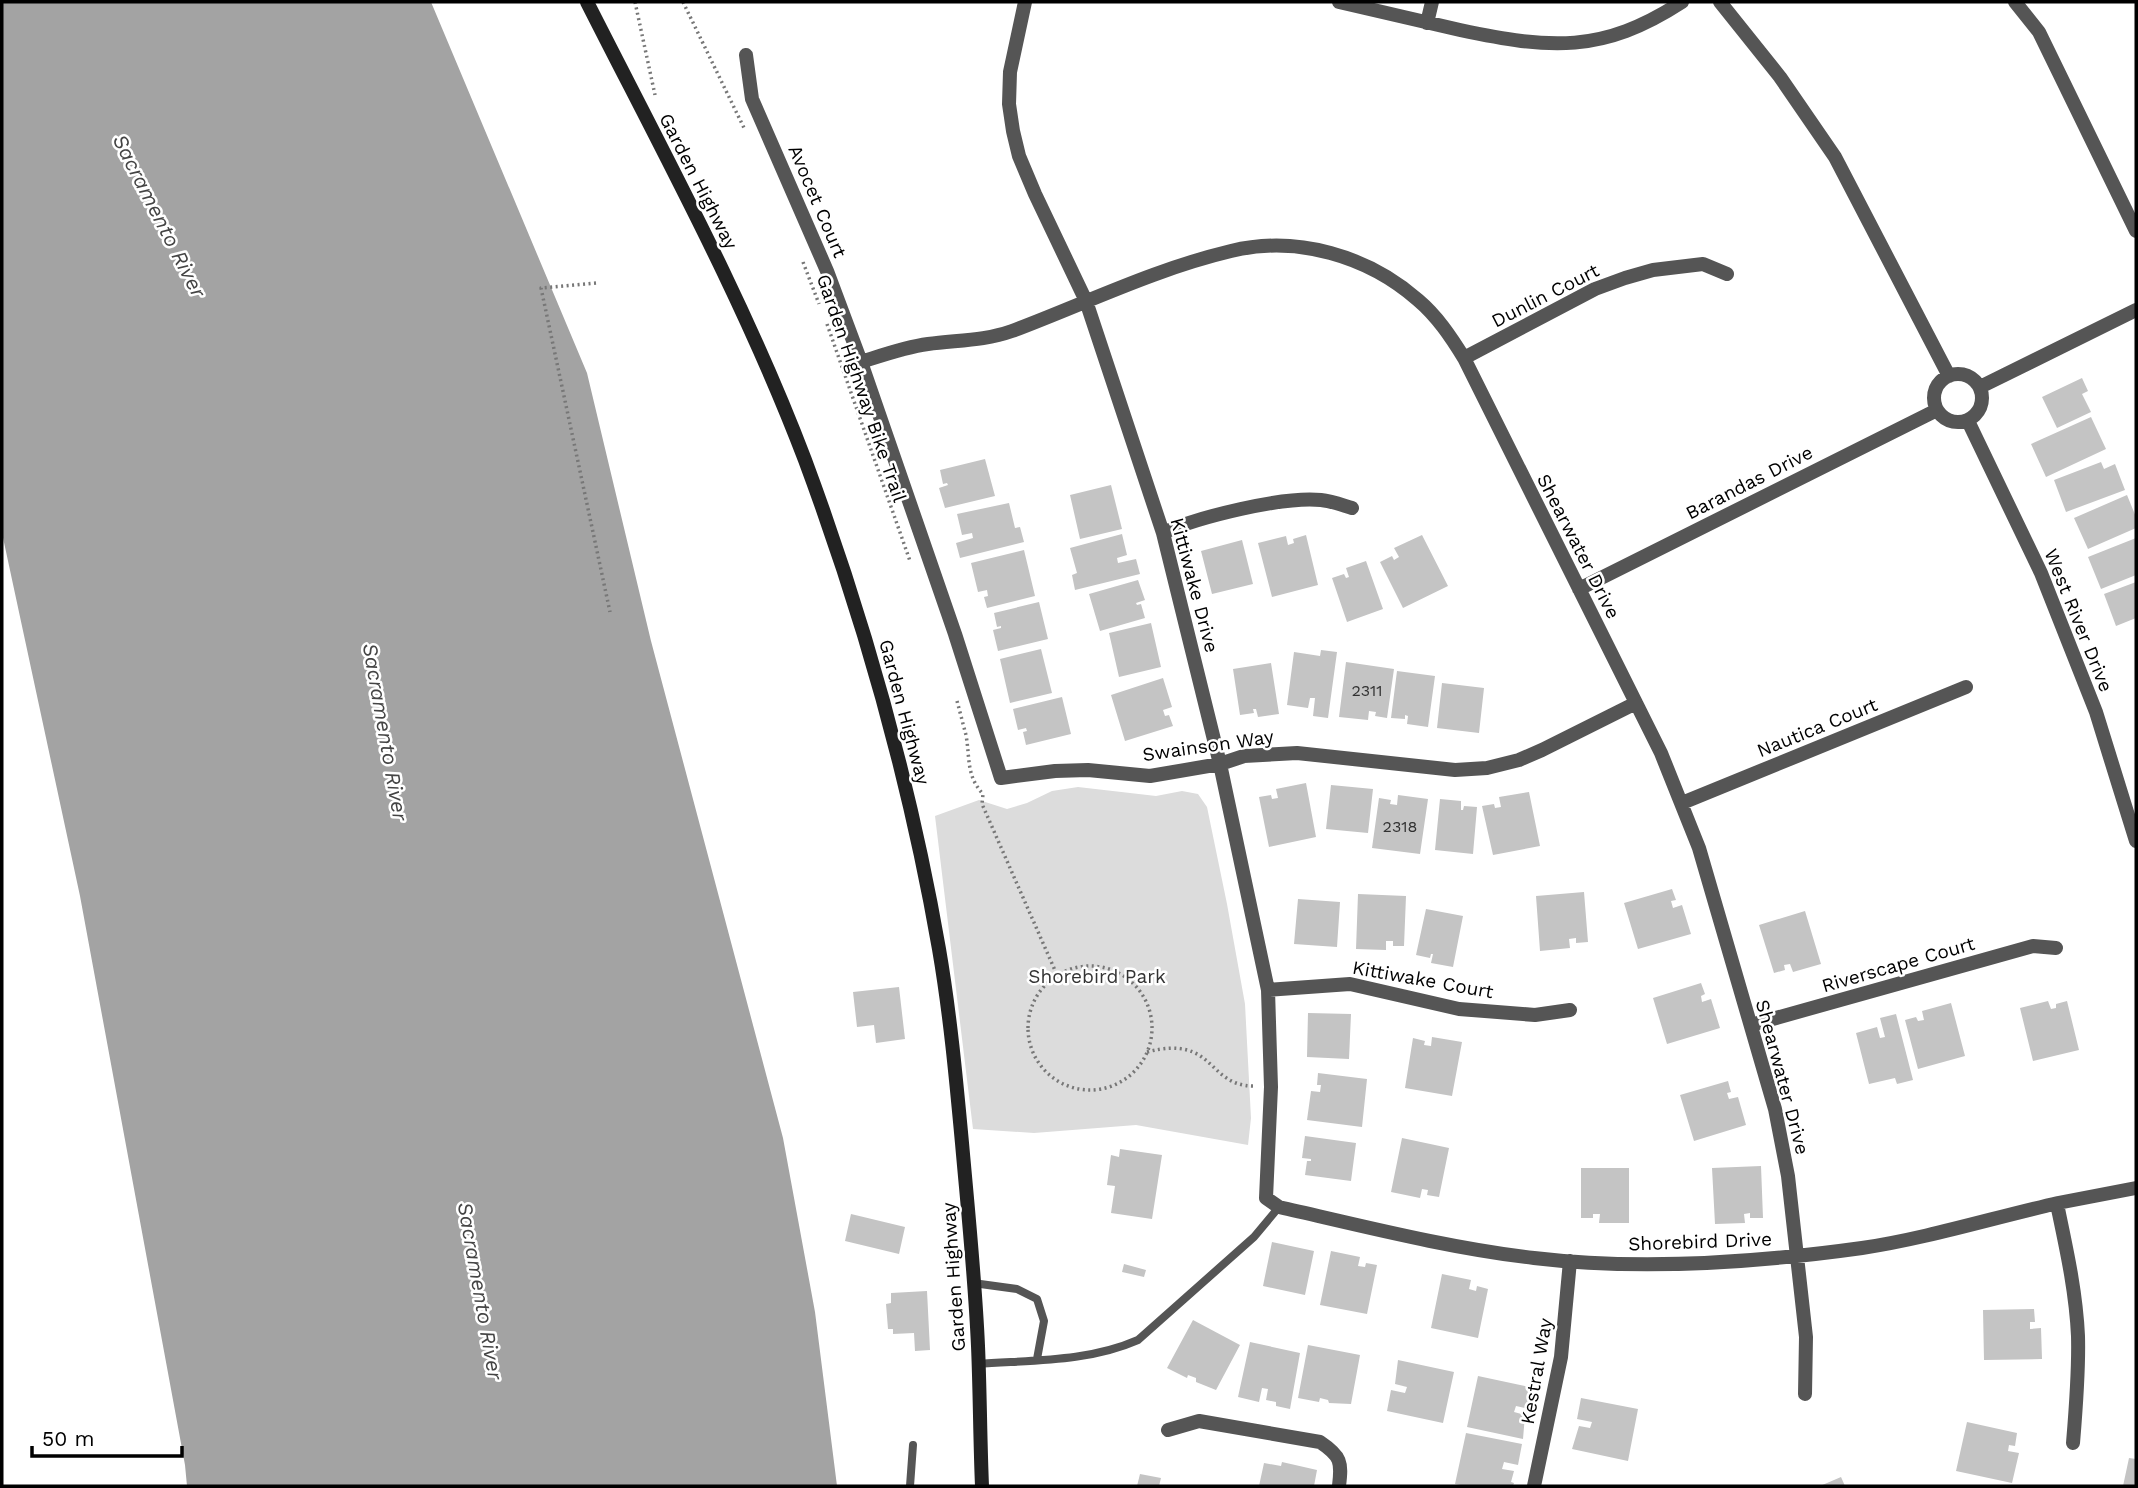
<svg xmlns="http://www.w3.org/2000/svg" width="2138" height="1488" viewBox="0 0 2138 1488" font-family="'Work Sans',sans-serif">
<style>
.green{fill:#dcdcdc}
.water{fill:#a3a3a3}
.building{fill:#c4c4c4}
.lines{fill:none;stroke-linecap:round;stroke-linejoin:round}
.path{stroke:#777;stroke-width:3.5;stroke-dasharray:2 3.5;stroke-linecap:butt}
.lane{stroke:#555;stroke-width:8}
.street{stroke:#555;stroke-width:14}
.secondary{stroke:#222;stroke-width:14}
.labels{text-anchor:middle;stroke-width:5;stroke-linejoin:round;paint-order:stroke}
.number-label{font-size:16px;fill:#313131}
.street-label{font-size:19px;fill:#000;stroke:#fff}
.park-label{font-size:19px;fill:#333;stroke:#fff}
.water-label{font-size:21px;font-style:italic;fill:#444;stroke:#fff}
</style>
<rect width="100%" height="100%" fill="#fff"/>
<path class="green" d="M1078 787 1156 796 1182 791 1198 794 1207 807 1227 904 1245 1004 1251 1118 1248 1145 1136 1125 1034 1133 973 1129 935 816 979 800 1007 809 1027 803 1052 791Z"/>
<path class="water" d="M2 2H431L587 373 651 641 783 1138 815 1312 837 1486H187L185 1465 80 896 2 533Z"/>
<path class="building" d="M2082 378 2088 391 2082 394 2091 412 2057 428 2042 397Z
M2091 417 2106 449 2046 477 2031 444Z
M985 459 995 496 945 508 939 488 948 485 947 483 943 484 940 470Z
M2101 462 2104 469 2115 464 2125 490 2066 512 2054 480Z
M1111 485 1122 529 1080 539 1070 495Z
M2127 495 2136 517V528L2088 549 2074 518Z
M1009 503 1015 528 1020 527 1024 542 960 558 956 543 973 538 972 533 962 535 957 514Z
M1122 534 1127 555 1117 558 1118 563 1136 559 1140 574 1075 590 1072 575 1077 573 1070 548Z
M1306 535 1318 585 1272 597 1258 543 1286 536 1288 545 1294 543 1293 539Z
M1422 535 1448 586 1403 608 1380 562 1392 556 1394 560 1399 557 1394 548Z
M2136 538V575L2101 589 2088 557Z
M1242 540 1253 584 1212 594 1201 551Z
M1024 550 1035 596 987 608 984 597 988 596 987 590 978 592 971 563Z
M1366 561 1383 609 1347 622 1332 578 1344 574 1346 578 1349 577 1346 568Z
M1138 580 1145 600 1136 603 1137 605 1141 604 1145 618 1100 631 1089 594Z
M2136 582V618L2116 626 2104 594Z
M1039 602 1048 639 998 651 993 630 1001 628V626L997 627 994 613Z
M1151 623 1161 667 1119 677 1109 633Z
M1041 649 1052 693 1010 703 1000 659Z
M1321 650 1337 652 1328 718 1313 716 1315 698H1310L1308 708 1287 705 1294 652 1320 656Z
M1346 662 1394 669 1387 718 1375 716 1376 712 1369 711 1368 720 1339 717Z
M1271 663 1279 714 1258 717 1256 709H1253L1254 713 1240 715 1233 669Z
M1397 671 1435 676 1428 727 1407 724 1408 716 1405 715V719L1391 718Z
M1163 678 1172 707 1163 710 1165 716 1169 715 1173 726 1125 741 1111 695Z
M1442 683 1484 688 1479 733 1437 728Z
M1062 697 1071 734 1026 745 1023 732 1027 731 1026 728 1018 730 1013 709Z
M1306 783 1316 837 1269 847 1259 797 1271 795 1272 799 1278 798 1276 789Z
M1331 785 1373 789 1368 833 1326 829Z
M1529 792 1540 846 1493 855 1482 806 1494 804 1495 808 1501 807 1499 797Z
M1398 795 1428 799 1420 854 1372 848 1379 798 1391 800 1390 804 1397 805Z
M1440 799 1461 801V810H1463L1464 806 1477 807 1473 854 1435 850Z
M1672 889 1676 900 1671 901 1673 908 1682 905 1691 934 1638 949 1624 903Z
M1584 892 1588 942 1576 943V938L1569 939 1570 948 1540 951 1536 896Z
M1358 894 1406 896 1404 946H1393V941H1386V950L1356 949Z
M1298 899 1340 902 1337 947 1294 944Z
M1426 909 1463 916 1453 967 1431 963 1433 954H1431L1430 958 1416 955Z
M1805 911 1821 964 1793 972 1790 964 1784 965 1785 970 1774 973 1759 925Z
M1701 983 1705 994 1701 996 1702 1002 1711 999 1720 1028 1667 1044 1653 998Z
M899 987 905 1039 876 1043 874 1025 857 1027 853 992Z
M2048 1001 2051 1009 2056 1008V1004L2067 1001 2079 1050 2033 1061 2020 1008Z
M1951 1003 1965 1056 1918 1069 1905 1020 1916 1017 1918 1021 1924 1020 1922 1011Z
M1308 1013 1351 1014 1349 1059 1307 1057Z
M1896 1014 1913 1080 1897 1084 1895 1078 1869 1084 1856 1033 1877 1027 1880 1038 1885 1037 1880 1018Z
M1432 1037 1462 1042 1452 1096 1405 1088 1413 1038 1425 1041 1424 1045 1431 1046Z
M1318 1073 1367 1079 1362 1127 1307 1120 1311 1091 1320 1092 1321 1085H1317Z
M1728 1081 1731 1092 1727 1093 1729 1099 1738 1097 1746 1125 1694 1141 1680 1095Z
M1305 1136 1356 1143 1351 1181 1305 1175 1307 1161H1311V1159L1302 1158Z
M1402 1138 1449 1148 1439 1197 1427 1195 1428 1190 1422 1189 1420 1198 1391 1192Z
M1120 1149 1162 1155 1152 1219 1111 1213 1115 1186 1107 1185 1111 1155 1119 1157Z
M1761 1166 1763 1218H1750V1213L1744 1214 1745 1223 1715 1224 1712 1168Z
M1581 1168H1629V1223H1599L1600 1214H1593V1218H1581Z
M851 1214 905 1227 899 1254 845 1241Z
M1272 1242 1314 1251 1305 1295 1263 1286Z
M1331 1251 1360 1257 1358 1266 1365 1267 1366 1263 1377 1265 1367 1314 1320 1305Z
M1124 1264 1146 1270 1144 1277 1122 1272Z
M1442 1274 1471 1280 1469 1289 1476 1291 1477 1286 1488 1289 1478 1338 1431 1328Z
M927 1291 930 1350 915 1351 914 1333 893 1334V1329H888L886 1304 891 1303V1293Z
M2034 1309 2035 1322H2030V1329L2041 1328 2042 1359 1984 1360 1983 1310Z
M1193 1320 1240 1345 1216 1390 1196 1382V1378L1188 1375 1187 1378 1167 1368Z
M1250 1342 1300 1353 1290 1409 1276 1406V1402L1266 1400 1268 1389 1262 1388 1259 1402 1238 1397Z
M1308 1345 1360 1355 1351 1404 1329 1403 1328 1400 1320 1398 1319 1402 1298 1398Z
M1398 1360 1454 1372 1443 1423 1387 1411 1391 1390 1405 1393 1407 1387 1395 1384Z
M1478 1376 1534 1388 1530 1409 1516 1406 1514 1412 1525 1415 1523 1439 1467 1427Z
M1581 1398 1638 1409 1628 1461 1572 1449 1579 1426 1590 1428 1592 1422 1577 1419Z
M1967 1422 2017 1433 2015 1446 2009 1445 2008 1451 2019 1453 2012 1483 1956 1471Z
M1466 1433 1522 1444 1518 1465 1504 1462 1502 1469 1514 1471 1511 1482 1514 1483 1513 1486H1466L1455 1484Z
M2129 1458 2136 1459V1486H2123Z
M1282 1462 1317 1470 1314 1486H1259L1264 1463 1281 1466Z
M1140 1474 1161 1478 1159 1486H1137Z
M1841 1477 1845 1486H1820Z"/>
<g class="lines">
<path class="path" d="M635 2 655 95
M683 2 745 130
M803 262 819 304
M596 283 541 288 610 612
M827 324 910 561
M957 701C960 712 963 724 966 735 970 757 966 776 983 794L982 804 1057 975
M1028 1028a62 62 0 1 1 124 0a62 62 0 1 1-124 0Z
M1147 1052C1216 1034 1206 1086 1254 1086"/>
<path class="lane" d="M973 1283 1017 1289 1037 1299 1044 1321 1037 1359
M978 1364C1032 1360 1088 1362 1138 1340L1254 1237 1279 1207
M910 1486 913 1445"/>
<path class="street" d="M1025 2 1010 72 1009 104 1013 131 1019 156 1035 194 1086 301 1163 533 1220 764 1268 990 1271 1087 1266 1198 1279 1207C1363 1226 1448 1248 1534 1258 1642 1271 1754 1263 1862 1248 1928 1238 1992 1218 2058 1203 2084 1198 2110 1193 2136 1188
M1339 2C1379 11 1420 21 1460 30 1550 49 1602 54 1682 2
M1720 2 1780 77 1835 157 1949 376
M2015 2 2039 32 2136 231
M1427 23 1432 2
M746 55 752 99 827 271 861 362 955 634 1001 778 1055 771 1088 770 1150 776 1220 764 1244 756 1297 753 1455 770 1487 768 1519 760 1542 750 1636 703
M1464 358 1595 289 1625 278 1653 270 1703 264 1727 274
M861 362C883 355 905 347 928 344 956 340 984 341 1012 331 1084 304 1155 269 1231 251 1297 235 1368 256 1418 300 1437 316 1451 337 1464 358L1661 753 1699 848 1775 1109 1788 1176 1806 1337 1805 1394
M1934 398a24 24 0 1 1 48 0a24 24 0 1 1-48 0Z
M1980 387 2136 310
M1968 421 2041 573 2096 712 2136 841
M1163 533C1198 517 1283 496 1321 500 1332 501 1342 505 1352 508
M1579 589 1937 410
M1682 803 1966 687
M1268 990 1350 984 1459 1009 1535 1015 1570 1010
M1751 1025 2033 946 2056 948
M2057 1204C2066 1247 2076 1291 2078 1336 2079 1372 2076 1407 2073 1443
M1168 1430 1199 1421 1320 1442C1341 1456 1342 1462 1339 1486
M1534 1486 1561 1357 1570 1261"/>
<path class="secondary" d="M587 2C663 152 745 302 805 460 864 619 910 782 939 949 950 1013 956 1078 962 1143 968 1211 975 1278 978 1346 980 1392 980 1439 982 1486"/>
</g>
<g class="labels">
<g class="number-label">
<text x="1367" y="696">2311</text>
<text x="1400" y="832">2318</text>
</g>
<g class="street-label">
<text transform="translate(699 181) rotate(63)" y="7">Garden Highway</text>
<text transform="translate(818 201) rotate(67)" y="7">Avocet Court</text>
<text transform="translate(1545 295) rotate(-27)" y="7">Dunlin Court</text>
<text transform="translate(862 388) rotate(71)" y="7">Garden Highway Bike Trail</text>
<text transform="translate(1749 482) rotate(-27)" y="7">Barandas Drive</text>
<text transform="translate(1579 546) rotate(63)" y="7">Shearwater Drive</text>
<text transform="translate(1195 585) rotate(75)" y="7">Kittiwake Drive</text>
<text transform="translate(2079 620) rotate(68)" y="7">West River Drive</text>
<text transform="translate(905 712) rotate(75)" y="7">Garden Highway</text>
<text transform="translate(1817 727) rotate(-22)" y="7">Nautica Court</text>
<text transform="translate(1208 745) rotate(-8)" y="7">Swainson Way</text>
<text transform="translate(1898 964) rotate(-16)" y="7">Riverscape Court</text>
<text transform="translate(1423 979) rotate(10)" y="7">Kittiwake Court</text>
<text transform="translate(1783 1077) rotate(75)" y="7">Shearwater Drive</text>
<text transform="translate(1700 1241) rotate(-2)" y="7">Shorebird Drive</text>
<text transform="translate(953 1277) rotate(-94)" y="7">Garden Highway</text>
<text transform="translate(1536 1371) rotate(-80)" y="7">Kestral Way</text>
</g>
<g class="park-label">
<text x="1097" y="983">Shorebird Park</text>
</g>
<g class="water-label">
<text transform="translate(159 216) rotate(63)" y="7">Sacramento River</text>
<text transform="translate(385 732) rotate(80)" y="7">Sacramento River</text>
<text transform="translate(480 1291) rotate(80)" y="7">Sacramento River</text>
</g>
</g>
<rect width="2138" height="1488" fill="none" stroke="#000000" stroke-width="7"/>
<path d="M32 1446v10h150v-10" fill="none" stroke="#000000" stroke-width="3.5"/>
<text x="42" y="1446" font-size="21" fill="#000000" stroke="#ffffff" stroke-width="5" paint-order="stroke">50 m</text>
</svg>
